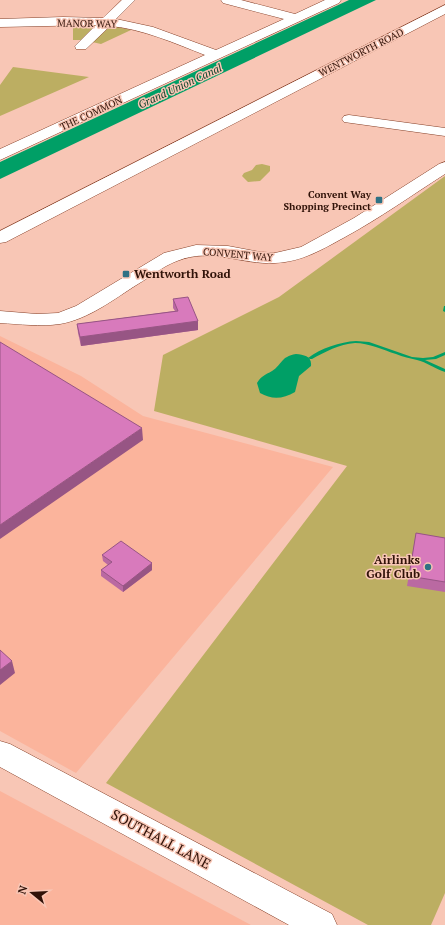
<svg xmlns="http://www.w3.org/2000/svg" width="445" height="925" viewBox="0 0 445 925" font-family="'PT Serif',serif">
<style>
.built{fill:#fbb49c}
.green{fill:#bcae62}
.water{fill:#009f66}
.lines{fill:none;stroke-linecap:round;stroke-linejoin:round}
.stream{fill:#009f66;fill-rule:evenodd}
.minor-casing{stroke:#864028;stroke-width:1}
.minor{fill:#fff;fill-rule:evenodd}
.wall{fill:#ba69a2}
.shaded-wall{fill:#975584}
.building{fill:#d87abc;stroke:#975584}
.poi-dot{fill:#2f7184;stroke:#f8c6b5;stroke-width:1.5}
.labels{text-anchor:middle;stroke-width:3;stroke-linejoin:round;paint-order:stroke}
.far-street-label{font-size:10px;fill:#301208;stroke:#f8c6b5}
.far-poi-label{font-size:10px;font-weight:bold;fill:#301208;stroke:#f8c6b5;text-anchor:end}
.far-water-label{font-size:11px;font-style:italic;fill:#093f28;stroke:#f8c6b5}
.poi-label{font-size:12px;font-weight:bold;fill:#301208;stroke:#f8c6b5;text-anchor:start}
.near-street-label{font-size:14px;fill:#301208;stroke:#f8c6b5}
</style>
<rect width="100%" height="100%" fill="#f8c6b5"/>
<path class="built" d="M0 336 81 376 143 416 333 467 76 773 0 731Z
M0 791 251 925H0Z"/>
<path class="green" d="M73 24H100L82 40H73Z
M108 25 131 30 101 44 92 42Z
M13 67 89 77 0 116V85Z
M262 164 270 166V171L260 181 248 182 242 176 244 173 252 170 256 165Z
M445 176V893L431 925H368L106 783 347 466 154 411 163 355 279 297Z"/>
<path class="water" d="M349 0H376L0 179V162Z
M296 354C304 355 312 356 311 366L299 376 295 392C283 399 272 400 260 393L257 383C261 376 265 375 272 371 283 364 280 357 296 354Z"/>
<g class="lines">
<path class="stream" d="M444 306H445V312L443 311Z
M356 341 369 342 412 357 423 358 433 357 445 352V355L436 359 425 360 445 369V372C436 369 426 362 417 360 410 358 403 357 396 354 383 350 369 343 355 343 339 344 325 352 312 359H310L308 358C321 348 340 342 356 341Z"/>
<g class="minor-casing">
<path id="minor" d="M122 0H135L116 19 153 27 216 50 284 19 223 3 221 0H241L295 14 325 0H341L339 3 0 160V149L205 55C174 43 143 29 110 26L86 49H76L75 46 96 25 0 27V19L63 17 103 18Z
M445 5V14L6 242 0 243V231Z
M349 115 445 128V136L344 122 342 119 344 116Z
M445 162V174C412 195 380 218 345 237 323 249 302 262 275 263 241 265 212 247 177 261 163 266 150 277 138 284 114 299 89 319 60 324 40 327 20 324 0 323V311L37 314 58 313 76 306 164 253 196 245 228 246 260 252 275 253 301 247 354 218 439 164Z
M0 741 10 744 332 914 337 925H289L0 767Z"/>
</g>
<use href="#minor" class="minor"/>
</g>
<path class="wall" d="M173 299 198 321V330L81 346 78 333 77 324 175 311 173 308Z
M416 533 445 538V592L407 586Z
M102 555 152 570 123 592 101 576V570L108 565 103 561Z"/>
<path class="shaded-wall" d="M198 321V330L81 346 80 337Z
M142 428 143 440 0 539V525Z
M152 563V570L123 592V586Z
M12 661 15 673 0 685V670Z"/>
<path class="building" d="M188 297 198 321 80 337 77 324 178 311 173 299Z
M0 342 142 428 0 525Z
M416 533 445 538V582L409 576Z
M121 541 152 563 123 586 101 570 112 562 102 555Z
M0 650 12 661 0 670Z"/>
<g class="poi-dot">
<rect x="375" y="196" width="8" height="8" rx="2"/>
<rect x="122" y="270" width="8" height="8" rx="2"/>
<circle cx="428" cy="567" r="4"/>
</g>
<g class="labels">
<g class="far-street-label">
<text transform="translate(87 23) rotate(1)" y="4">MANOR WAY</text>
<text transform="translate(361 52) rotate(-27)" y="4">WENTWORTH ROAD</text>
<text transform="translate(91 113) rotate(-25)" y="4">THE COMMON</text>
<text transform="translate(238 254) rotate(5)" y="4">CONVENT WAY</text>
</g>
<g class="far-poi-label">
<text x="371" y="198">Convent Way<tspan x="371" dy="12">Shopping Precinct</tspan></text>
</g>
<g class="far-water-label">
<text transform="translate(180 86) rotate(-25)" y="4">Grand Union Canal</text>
</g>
<g class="poi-label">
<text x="134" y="278">Wentworth Road</text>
<text x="420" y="564" text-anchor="end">Airlinks<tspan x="420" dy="14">Golf Club</tspan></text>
</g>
<g class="near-street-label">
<text transform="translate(161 839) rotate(28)" y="5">SOUTHALL LANE</text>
</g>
</g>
<g transform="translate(32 893) rotate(288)" stroke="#f8c6b5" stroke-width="3" paint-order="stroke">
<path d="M0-3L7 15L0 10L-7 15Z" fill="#301208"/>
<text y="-6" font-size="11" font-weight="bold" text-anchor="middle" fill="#301208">N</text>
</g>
</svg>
